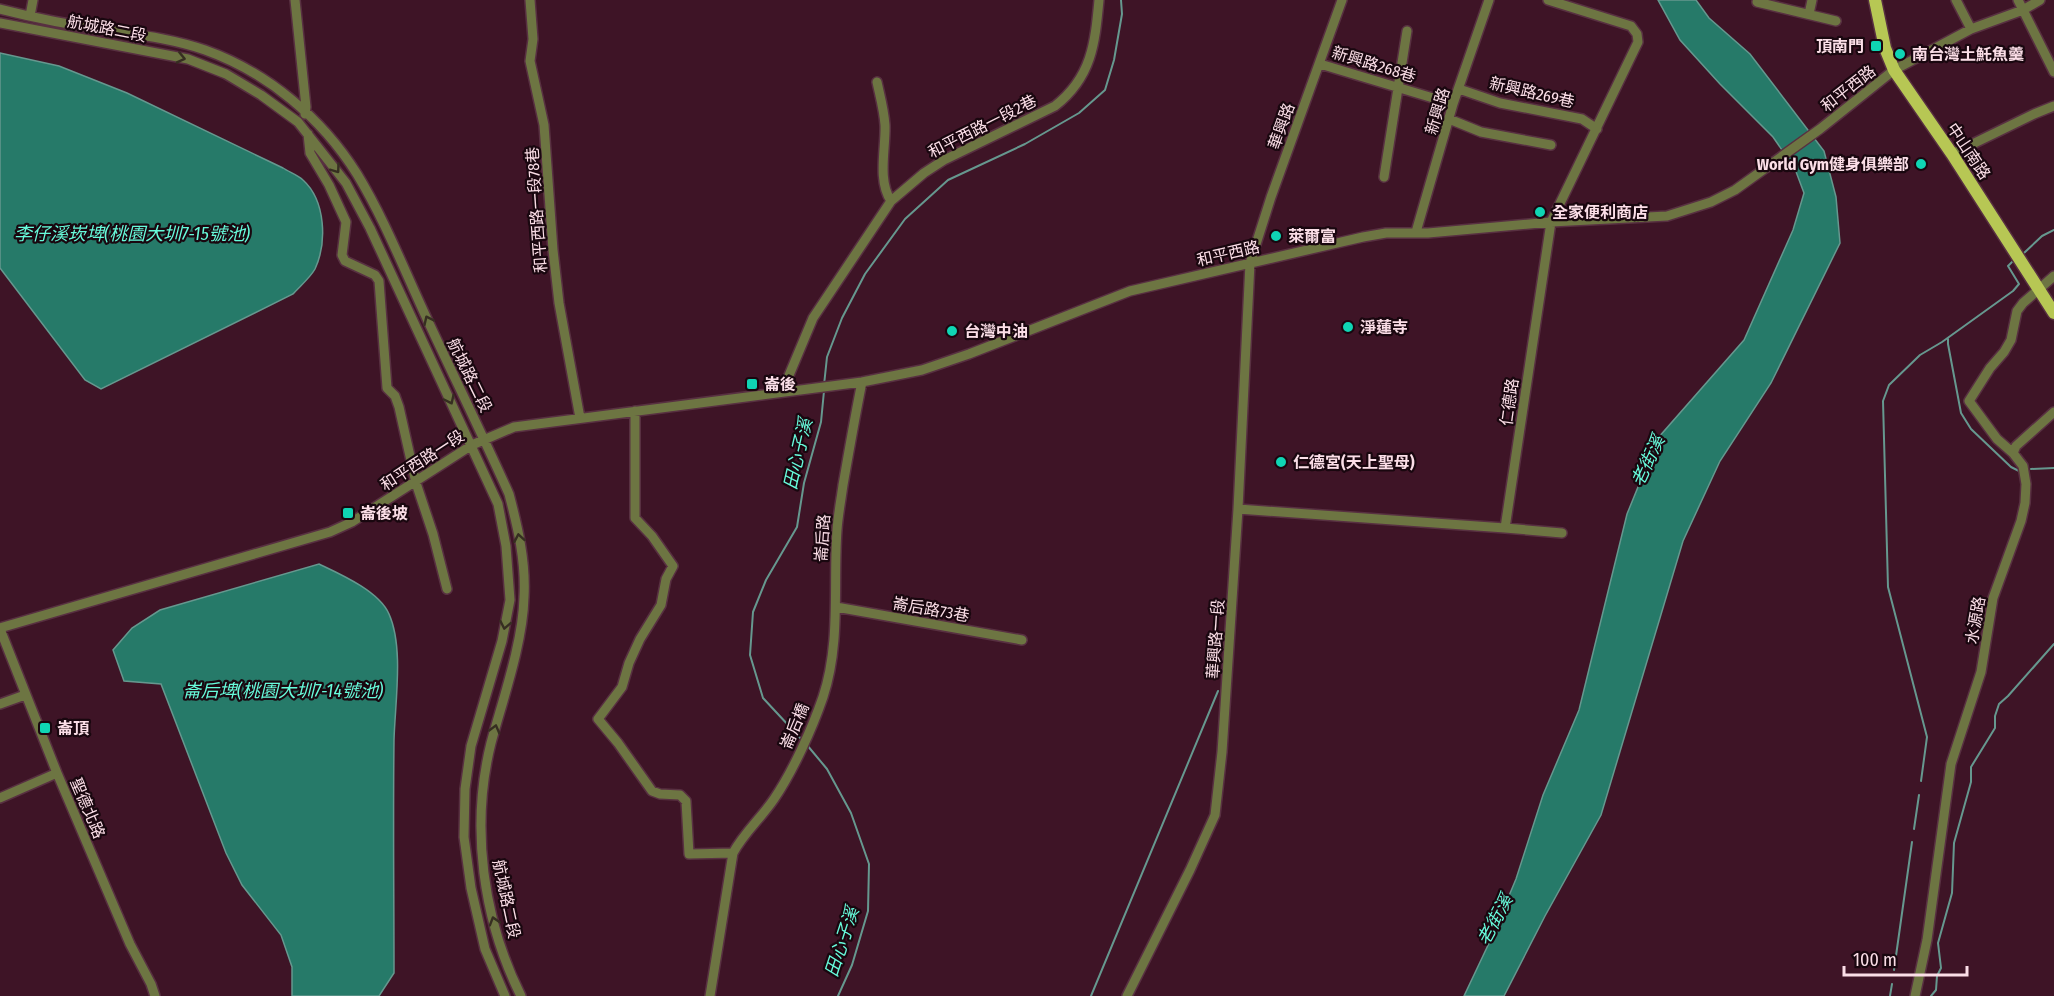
<svg xmlns="http://www.w3.org/2000/svg" width="2054" height="996" viewBox="0 0 2054 996" font-family="'Fira Sans Condensed','Noto Sans TC',sans-serif">
<style>
.water{fill:#267a69;stroke:#66988f;stroke-width:1.5}
.lines{fill:none;stroke-linecap:round;stroke-linejoin:round}
.stream{stroke:#66988f;stroke-width:2}
.minor-casing{stroke:#583041;stroke-width:12}
.major-casing{stroke:#583041;stroke-width:15}
.minor{stroke:#6d7542;stroke-width:9}
.major{stroke:#b7c754;stroke-width:12}
.oneway{stroke:#362e21}
.poi-dot{fill:#0fd5b4;stroke:#19070f;stroke-width:2}
.labels{text-anchor:middle;stroke-width:4.5;stroke-linejoin:round;paint-order:stroke}
.street-label{font-size:16px;fill:#fbdee7;stroke:#19070f}
.poi-label{font-size:16px;font-weight:bold;fill:#fbdee7;stroke:#19070f;text-anchor:start}
.water-label{font-size:18px;font-style:italic;fill:#67fbdb;stroke:#19070f}
</style>
<rect width="100%" height="100%" fill="#3e1426"/>
<path class="water" d="M1658 0H1696L1709 18 1750 54 1824 151 1836 197 1840 243 1771 383 1720 461 1683 541 1601 815 1545 916 1504 996H1464L1490 941 1516 879 1543 795 1579 710 1627 514 1658 438 1744 340 1793 230 1804 193 1795 169 1773 137 1720 84 1680 40Z
M0 53 59 66 127 93 283 168C289 172 298 175 303 180 326 201 327 243 315 269 310 278 299 287 293 294L101 389 85 380 0 268Z
M319 564C340 574 379 591 389 614 404 647 395 703 394 740 393 818 394 895 394 973L379 996H292V967L281 935 242 885 226 853 161 684 124 681 113 650 132 628 160 610Z"/>
<g class="lines">
<path class="stream" d="M2024 253 2042 236 2054 230
M1948 339V344L1961 413 1971 429 2011 467 2019 471
M824 385 827 357 842 318 865 274 905 219 948 180 1025 144 1079 113 1105 90 1114 60 1122 14 1121 0
M2031 469 2054 468
M803 741 763 698 750 655 753 612 766 580 797 527 804 483 821 422 824 391
M807 745 827 769 851 813 869 864 868 911 852 965 838 996
M1921 781 1927 737 1888 587 1883 401 1889 385 1920 355 1942 342 2013 291 2019 284 2008 266 2012 262
M1914 829 1919 795
M1894 970 1912 842
M1091 996 1218 691
M1890 996 1892 984
M1931 996 1936 990 1937 976 1941 968 1938 943 1952 893 1954 843 1971 782V767L1995 728V716L1999 704 2008 696 2054 644"/>
<g class="minor-casing">
<path id="minor" d="M295 0 306 107 305 114
M530 0 533 39 530 61 544 125 553 250 559 303 580 418
M1956 0 1971 29
M2018 0 2054 72
M1757 2 1836 21
M0 9C35 18 71 25 107 30 140 35 173 39 205 50 267 72 322 118 357 174 385 220 405 272 428 321 455 379 483 436 509 494 518 528 526 562 524 597 523 642 503 699 491 743 470 827 483 920 521 996
M1809 14 1812 0
M30 16 33 0
M0 23 188 59 226 74 261 95 298 122 346 183 370 228 498 504 506 546 510 600 502 641 471 746 465 789 464 837 471 888 485 949 505 996
M1320 64 1453 104
M877 82C880 96 884 110 885 125 886 148 877 180 891 201
M1459 89 1500 103 1582 119 1597 129
M1449 119 1481 132 1551 145
M308 134 310 153 329 185 346 222 342 255 345 261 375 275 379 281 387 388 395 396 399 407 416 483 433 534 447 589
M1952 154 2034 114 2054 106
M1384 177 1407 31
M1416 232 1453 104 1489 0
M782 392 813 318 891 201 924 173 944 160 1055 106C1092 77 1095 43 1099 0
M635 411V518L652 536 673 566 666 579 661 605 640 639 629 663 622 687 598 719 618 743 652 791 660 794 680 795 686 801 689 854 733 853
M2013 453 2016 446 2054 412
M1238 509 1505 528 1551 222 1638 42 1637 34 1631 26 1548 0
M1505 528 1562 533
M836 607 1022 640
M0 628 330 532 352 522 472 445 514 427 862 382 922 370 969 354 1130 291 1363 237 1386 233H1428L1551 222 1667 216 1711 202 1735 190 1820 129 1894 70 1971 29 2023 10 2040 0
M0 629 57 773 130 944 151 984 155 996
M0 704 25 695
M0 798 57 773
M710 996 733 853C744 833 761 818 774 799 793 771 812 729 823 697 841 643 833 585 837 530 838 515 841 500 843 485 849 451 855 416 862 382
M1127 996 1190 870 1215 815 1222 752 1238 509 1250 263 1271 197 1342 0
M1915 996 1927 940 1951 764 1981 672 1993 598 2021 521 2025 503 2026 484 2023 466 2013 453 1997 439 1969 401 1990 368 2004 352 2011 340 2017 311 2023 303 2054 276"/>
</g>
<g class="major-casing">
<path id="major" d="M1875 0 1885 48 1894 70 1952 154 2054 313"/>
</g>
<use href="#minor" class="minor"/>
<use href="#major" class="major"/>
</g>
<defs><path id="oneway-chevron" d="M-2-3.5L2.5 0L-2 3.5" fill="none" stroke-width="1.6" stroke-linecap="round" stroke-linejoin="round" transform="scale(1.5)"/></defs>
<g class="oneway">
<use href="#oneway-chevron" transform="translate(181 58) rotate(13)"/>
<use href="#oneway-chevron" transform="translate(336 169) rotate(54)"/>
<use href="#oneway-chevron" transform="translate(428 320) rotate(-115)"/>
<use href="#oneway-chevron" transform="translate(450 400) rotate(65)"/>
<use href="#oneway-chevron" transform="translate(519 538) rotate(-100)"/>
<use href="#oneway-chevron" transform="translate(505 625) rotate(101)"/>
<use href="#oneway-chevron" transform="translate(495 729) rotate(-75)"/>
<use href="#oneway-chevron" transform="translate(494 921) rotate(-107)"/>
</g>
<g class="poi-dot">
<rect x="1870" y="40" width="12" height="12" rx="3"/>
<circle cx="1900" cy="54" r="6"/>
<circle cx="1921" cy="164" r="6"/>
<circle cx="1540" cy="212" r="6"/>
<circle cx="1276" cy="236" r="6"/>
<circle cx="1348" cy="327" r="6"/>
<circle cx="952" cy="331" r="6"/>
<rect x="746" y="378" width="12" height="12" rx="3"/>
<circle cx="1281" cy="462" r="6"/>
<rect x="342" y="507" width="12" height="12" rx="3"/>
<rect x="39" y="722" width="12" height="12" rx="3"/>
</g>
<g class="labels">
<g class="street-label">
<text transform="translate(107 28) rotate(11)" y="6">航城路二段</text>
<text transform="translate(1374 64) rotate(17)" y="6">新興路268巷</text>
<text transform="translate(1848 88) rotate(-38)" y="6">和平西路</text>
<text transform="translate(1532 92) rotate(13)" y="6">新興路269巷</text>
<text transform="translate(1437 111) rotate(-73)" y="6">新興路</text>
<text transform="translate(982 126) rotate(-27)" y="6">和平西路一段2巷</text>
<text transform="translate(1281 126) rotate(-70)" y="6">華興路</text>
<text transform="translate(1969 151) rotate(56)" y="6">中山南路</text>
<text transform="translate(536 210) rotate(-94)" y="6">和平西路一段78巷</text>
<text transform="translate(1228 253) rotate(-13)" y="6">和平西路</text>
<text transform="translate(470 375) rotate(64)" y="6">航城路二段</text>
<text transform="translate(1509 402) rotate(-82)" y="6">仁德路</text>
<text transform="translate(422 460) rotate(-33)" y="6">和平西路一段</text>
<text transform="translate(822 538) rotate(-86)" y="6">崙后路</text>
<text transform="translate(931 609) rotate(10)" y="6">崙后路73巷</text>
<text transform="translate(1975 620) rotate(-80)" y="6">水源路</text>
<text transform="translate(1215 639) rotate(-86)" y="6">華興路一段</text>
<text transform="translate(794 726) rotate(-67)" y="6">崙后橋</text>
<text transform="translate(88 808) rotate(67)" y="6">聖德北路</text>
<text transform="translate(507 899) rotate(78)" y="6">航城路二段</text>
</g>
<g class="poi-label">
<text x="1864" y="52" text-anchor="end">頂南門</text>
<text x="1912" y="60">南台灣土魠魚羹</text>
<text x="1909" y="170" text-anchor="end">World Gym健身俱樂部</text>
<text x="1552" y="218">全家便利商店</text>
<text x="1288" y="242">萊爾富</text>
<text x="1360" y="333">淨蓮寺</text>
<text x="964" y="337">台灣中油</text>
<text x="764" y="390">崙後</text>
<text x="1293" y="468">仁德宮(天上聖母)</text>
<text x="360" y="519">崙後坡</text>
<text x="57" y="734">崙頂</text>
</g>
<g class="water-label">
<text x="132" y="240">李仔溪崁埤(桃園大圳7-15號池)</text>
<text transform="translate(798 454) rotate(-77)" y="6">田心子溪</text>
<text transform="translate(1648 461) rotate(-65)" y="6">老街溪</text>
<text x="283" y="697">崙后埤(桃園大圳7-14號池)</text>
<text transform="translate(1495 920) rotate(-62)" y="6">老街溪</text>
<text transform="translate(842 942) rotate(-72)" y="6">田心子溪</text>
</g>
</g>
<path d="M1844 966v9h123v-9" fill="none" stroke="#fbdee7" stroke-width="3"/>
<text x="1853" y="966" font-size="18" fill="#fbdee7" stroke="#19070f" stroke-width="4.5" paint-order="stroke">100 m</text>
</svg>
